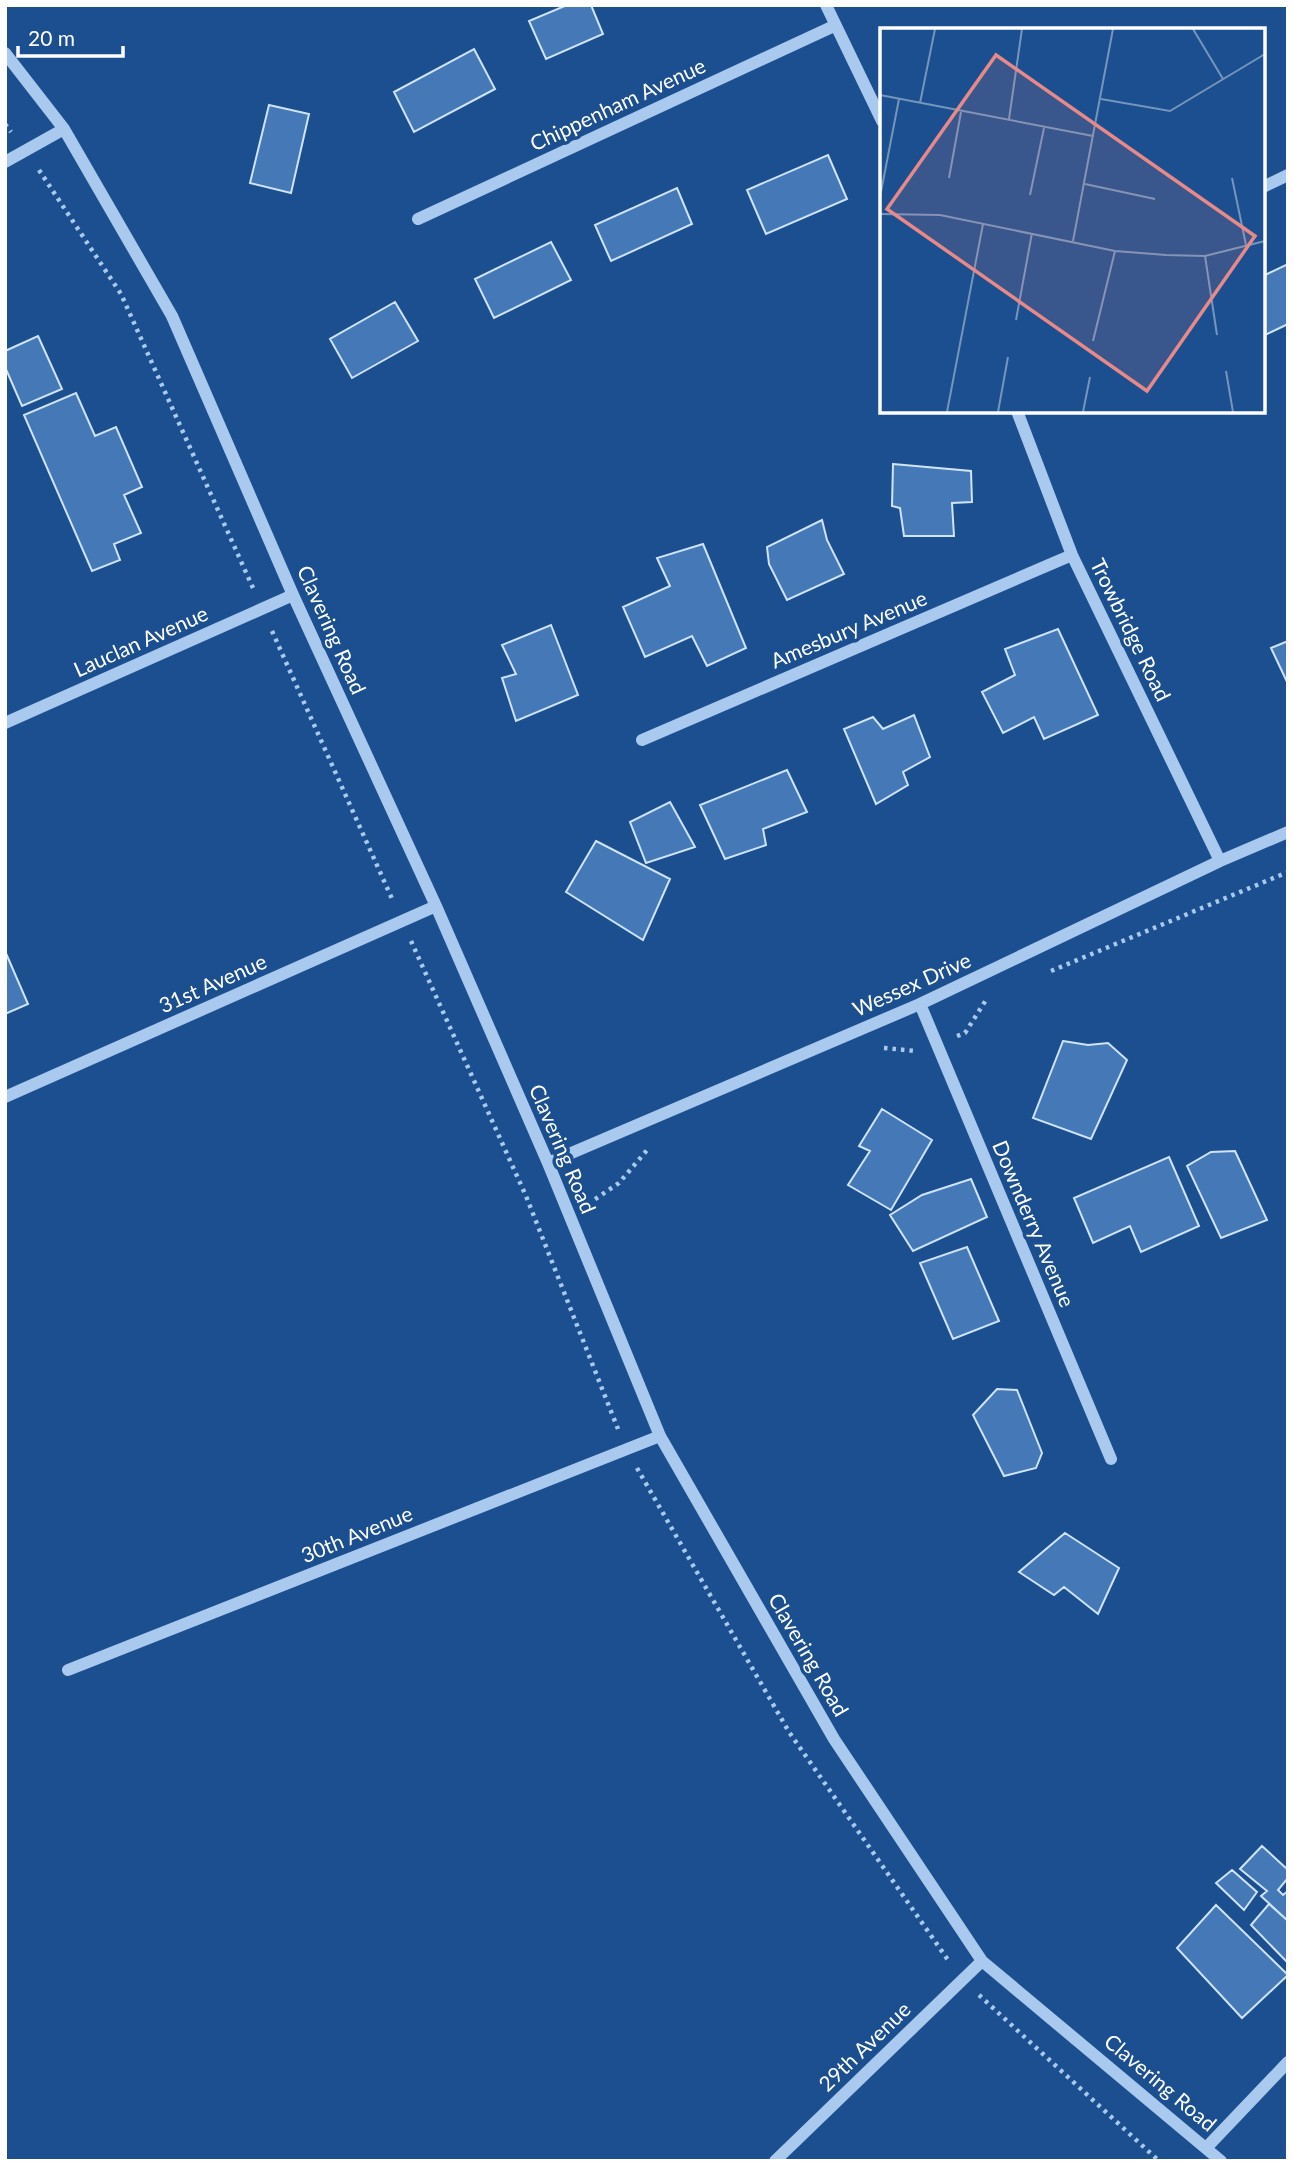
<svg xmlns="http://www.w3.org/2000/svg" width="1293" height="2166" viewBox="0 0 1293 2166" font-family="Lato,sans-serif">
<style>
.building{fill:#4478b7;stroke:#cfe3fa;stroke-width:2}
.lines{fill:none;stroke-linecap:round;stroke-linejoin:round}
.path{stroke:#a9c9ee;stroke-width:4.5;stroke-dasharray:3.5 5;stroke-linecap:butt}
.minor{stroke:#a9c9ee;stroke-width:12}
.labels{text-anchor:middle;stroke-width:7;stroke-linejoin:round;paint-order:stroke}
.street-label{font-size:21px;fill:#fff;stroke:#1b4f8f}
.inset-road{fill:none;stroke:#7695bc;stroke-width:2}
.view{fill:#e88989;fill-opacity:0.15;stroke:#e88989;stroke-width:3.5}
.inset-edge{fill:none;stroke:#fff;stroke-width:3.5}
</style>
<rect width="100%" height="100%" fill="#1b4f8f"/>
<path class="building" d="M567 5H591L603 34 546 59 529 21Z
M474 49 495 89 414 132 394 92Z
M269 105 309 114 291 193 250 183Z
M828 155 847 199 766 234 747 190Z
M677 188 692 224 611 261 595 225Z
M551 242 571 280 494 318 475 279Z
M1288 264V324L1263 336V276Z
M395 302 418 341 352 378 330 339Z
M38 336 62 389 22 406 5 367V351Z
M76 393 95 436 116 427 142 487 124 495 141 533 114 544 120 560 92 571 24 415Z
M893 464 971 471 972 502 952 503 954 536H904L900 508 892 506Z
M822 520 827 540 844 574 787 600 769 564 767 547Z
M703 544 746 648 707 666 692 636 645 657 623 607 670 586 657 558Z
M551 625 578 695 516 721 502 678 516 674 502 645Z
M1058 629 1098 715 1044 739 1034 717 1003 733 982 692 1015 675 1005 649Z
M1288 641V684L1271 648Z
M914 715 930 757 903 772 908 785 876 804 844 729 873 717 883 729Z
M787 770 807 812 763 829 766 845 725 859 700 805Z
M670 802 695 847 646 863 630 822Z
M596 841 670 879 643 940 566 892Z
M5 951 28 1004 5 1014Z
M1063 1041 1088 1045 1108 1043 1127 1060 1091 1139 1033 1118Z
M882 1109 932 1140 891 1210 848 1185 870 1151 859 1146Z
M1235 1151 1267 1220 1221 1238 1187 1166 1211 1152Z
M1169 1157 1199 1226 1141 1252 1130 1226 1093 1243 1074 1198Z
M971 1179 987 1217 913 1251 890 1215 922 1195Z
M967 1247 999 1321 953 1339 920 1263Z
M997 1389 1017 1390 1042 1453 1036 1468 1004 1476 973 1415Z
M1065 1533 1119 1568 1098 1614 1064 1587 1054 1595 1019 1572Z
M1262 1846 1288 1870V1878L1278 1890 1283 1895 1288 1891 1287 1920 1261 1896 1267 1891 1240 1869Z
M1232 1870 1257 1892 1244 1910 1216 1883Z
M1269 1904 1288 1921V1963L1251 1925Z
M1216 1905 1288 1975 1242 2018 1177 1948Z"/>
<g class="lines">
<path class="path" d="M5 124 11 132
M39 170 121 294 253 588
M272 631 393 901
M411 941 526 1196 618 1429
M1051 971 1288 872
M957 1036 965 1033 986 1000
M884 1048 916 1051
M588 1204 619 1183 648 1149
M637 1468 789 1732 948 1960
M979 1995 1159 2161"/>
<path class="minor" d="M826 5 882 121
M5 53 64 129 172 316 293 595 436 906 548 1163 660 1436 834 1739 982 1961 1221 2161
M5 162 64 129
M1263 187 1288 175
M418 219 834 26
M1017 411 1072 555 1220 861
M5 723 293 595
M642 740 1072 555
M920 1004 1111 1459
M5 1097 436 906
M548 1163 920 1004 1220 861 1288 832
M68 1670 660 1436
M1207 2147 1288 2062
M775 2161 982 1961"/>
</g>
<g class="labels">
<g class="street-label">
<text transform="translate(618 105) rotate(-25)" y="7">Chippenham Avenue</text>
<text transform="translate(331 630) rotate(66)" y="7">Clavering Road</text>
<text transform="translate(849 630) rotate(-23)" y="7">Amesbury Avenue</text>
<text transform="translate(1130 630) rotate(64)" y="7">Trowbridge Road</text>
<text transform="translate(141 642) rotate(-24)" y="7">Lauclan Avenue</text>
<text transform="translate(213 984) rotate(-24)" y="7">31st Avenue</text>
<text transform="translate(912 985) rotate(-24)" y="7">Wessex Drive</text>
<text transform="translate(562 1149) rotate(67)" y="7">Clavering Road</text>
<text transform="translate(1033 1224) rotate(67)" y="7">Downderry Avenue</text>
<text transform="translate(357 1535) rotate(-22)" y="7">30th Avenue</text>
<text transform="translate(808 1655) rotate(60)" y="7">Clavering Road</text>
<text transform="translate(865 2047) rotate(-44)" y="7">29th Avenue</text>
<text transform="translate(1160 2083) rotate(40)" y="7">Clavering Road</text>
</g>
</g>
<g transform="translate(880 28)">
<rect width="385" height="385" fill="#1b4f8f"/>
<path class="inset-road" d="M313 1 343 51M0 67 213 108M221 71 290 83 385 26M40 75 55 1M129 91 142 1M69 150 81 84M352 150 366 217M205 156 275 171M150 167 164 100M0 169 19 71M0 186 60 187 235 223 286 227 325 228 385 213M193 213 233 1M325 228 337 307M136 292 152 205M213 313 235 223M346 343 353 384M67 384 103 196M118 384 128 329M203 384 210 349"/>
<path class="view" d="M116 27 375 208 267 363 7 181Z"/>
<rect width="385" height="385" class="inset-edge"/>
</g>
<rect width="1293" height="2166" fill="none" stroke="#ffffff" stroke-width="14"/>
<path d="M18 46v10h105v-10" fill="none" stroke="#ffffff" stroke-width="3.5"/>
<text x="28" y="46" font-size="21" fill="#ffffff" stroke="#1b4f8f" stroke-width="5" paint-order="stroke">20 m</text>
</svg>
